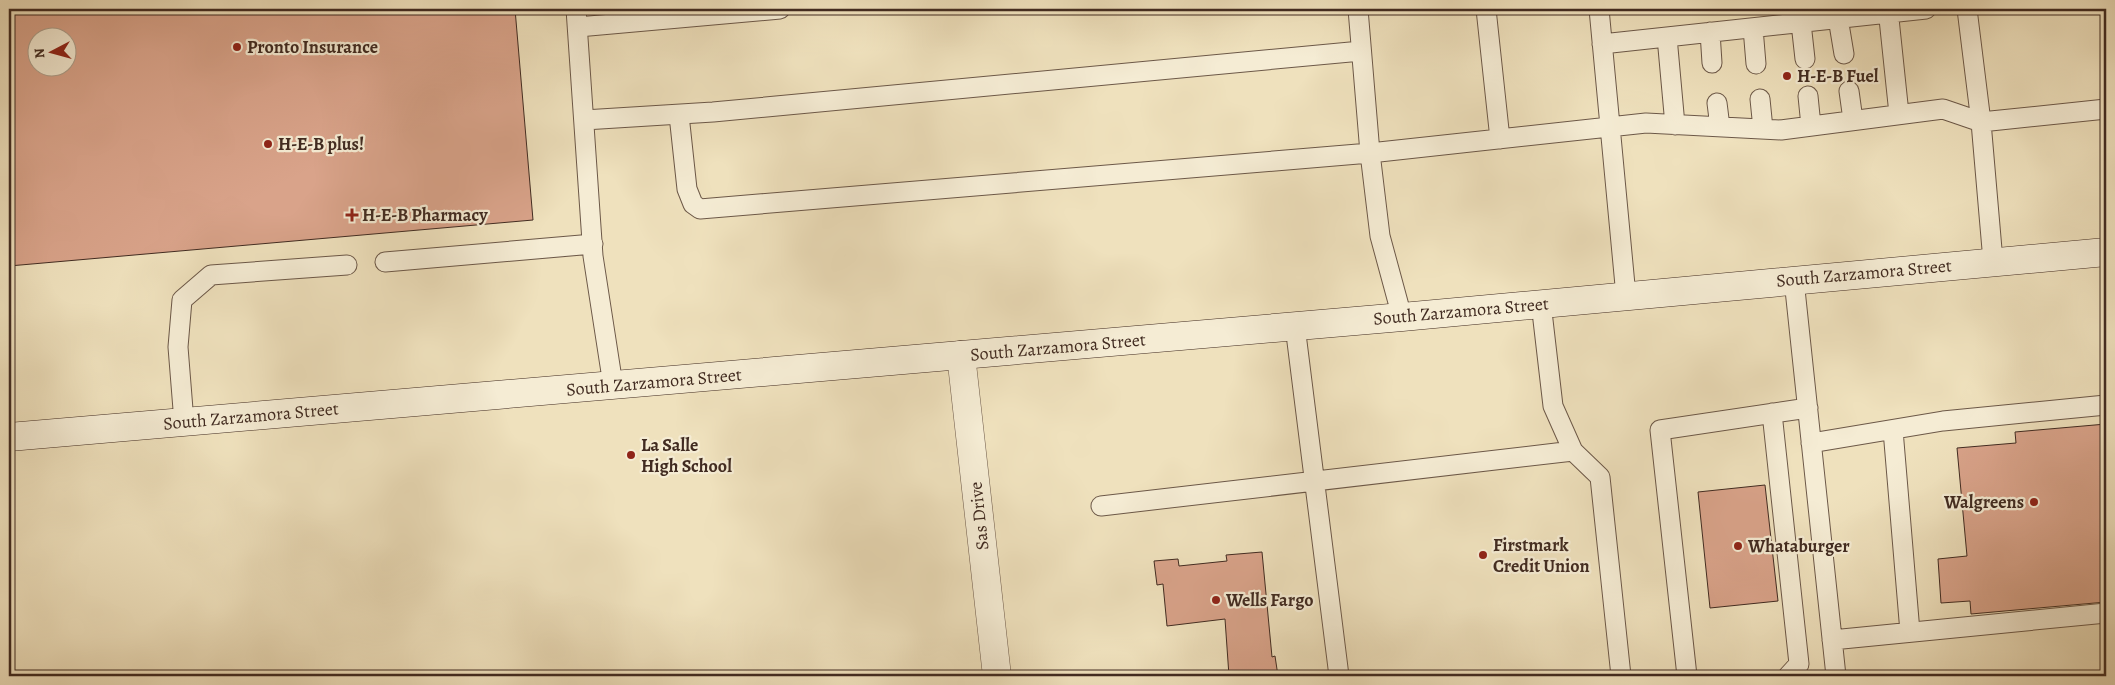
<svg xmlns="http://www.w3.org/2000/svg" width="2115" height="685" viewBox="0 0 2115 685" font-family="Alegreya,serif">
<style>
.building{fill:#d9a38a;stroke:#412b21;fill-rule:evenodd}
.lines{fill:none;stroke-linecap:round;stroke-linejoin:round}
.service-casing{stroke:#6c5848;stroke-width:21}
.minor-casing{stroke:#6c5848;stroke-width:29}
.secondary-casing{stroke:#412b21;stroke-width:29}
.service{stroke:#f5ecd4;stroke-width:19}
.minor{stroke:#f5ecd4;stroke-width:28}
.secondary{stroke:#f5ecd4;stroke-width:28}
.poi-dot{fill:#8f2418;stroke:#f5ecd4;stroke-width:2}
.labels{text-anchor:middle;stroke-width:4.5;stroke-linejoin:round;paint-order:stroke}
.poi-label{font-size:18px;font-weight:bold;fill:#412b21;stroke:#f5ecd4;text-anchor:start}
.street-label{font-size:18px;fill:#412b21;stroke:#f5ecd4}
</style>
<rect width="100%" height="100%" fill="#efe1bd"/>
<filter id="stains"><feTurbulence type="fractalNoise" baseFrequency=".004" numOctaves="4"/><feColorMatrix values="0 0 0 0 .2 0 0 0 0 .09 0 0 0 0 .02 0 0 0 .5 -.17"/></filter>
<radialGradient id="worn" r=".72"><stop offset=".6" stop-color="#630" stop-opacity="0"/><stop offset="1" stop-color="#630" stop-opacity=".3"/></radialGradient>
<path class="building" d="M9 9H515L533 220 9 266ZM38 38H68V68H38Z
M2106 424V602L1971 614 1970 601 1941 603 1938 559 1967 556 1957 448 2016 443 2015 432Z
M1765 485 1778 601 1710 608 1698 492Z
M1262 552 1272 657 1275 656 1278 676H1229L1225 619 1167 626 1163 584 1157 585 1154 561 1178 559 1179 566 1227 561 1226 555Z"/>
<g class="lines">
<g class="service-casing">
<path id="service" d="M576 9 593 256 613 385
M1358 9 1370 153 1380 236 1402 317
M1486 9 1500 139
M1599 9 1626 296
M1888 9 1899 114
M1967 9 1981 122 2106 109
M1838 18 1844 54
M1801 23 1805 59
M578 27 780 9
M1753 28 1756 64
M1710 32 1712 63
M1667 37 1675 125
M1602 44 1926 9
M1849 91 1853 120
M1808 96 1811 126
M1760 99 1763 129
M1717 103 1720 127
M679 115 687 189 693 204 700 209 1370 153 1646 123 1781 130 1943 109 1981 122 1993 261
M584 120 713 112 1361 51
M385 262 593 244
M1794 280 1836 676
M1541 303 1553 406 1573 451 1600 477 1621 676
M1295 326 1339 676
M1772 413 1799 664 1788 676
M184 422 178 347 182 300 211 275 347 265
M1893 430 1910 632
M1811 443 1943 421 2106 405
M1101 506 1573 451
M1832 640 2106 613
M1687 676 1660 430 1808 408"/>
</g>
<g class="minor-casing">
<path id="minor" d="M961 355 997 676"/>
</g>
<g class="secondary-casing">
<path id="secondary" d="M9 437 1402 317 2106 252"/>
</g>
<use href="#service" class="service"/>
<use href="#minor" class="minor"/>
<use href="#secondary" class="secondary"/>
</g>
<g class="poi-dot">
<circle cx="237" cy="47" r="5"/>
<circle cx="1787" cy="76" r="5"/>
<circle cx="268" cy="144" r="5"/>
<path d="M349.5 207.5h5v5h5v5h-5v5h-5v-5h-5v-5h5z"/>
<circle cx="631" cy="455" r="5"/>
<circle cx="2034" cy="502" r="5"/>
<circle cx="1738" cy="546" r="5"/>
<circle cx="1483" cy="555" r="5"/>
<circle cx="1216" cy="600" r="5"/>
</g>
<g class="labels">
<g class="poi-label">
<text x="247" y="53">Pronto Insurance</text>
<text x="1797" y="82">H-E-B Fuel</text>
<text x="278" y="150">H-E-B plus!</text>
<text x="362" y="221">H-E-B Pharmacy</text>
<text x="641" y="451">La Salle<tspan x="641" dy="21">High School</tspan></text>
<text x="2024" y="508" text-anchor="end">Walgreens</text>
<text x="1493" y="551">Firstmark<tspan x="1493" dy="21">Credit Union</tspan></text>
<text x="1748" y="552">Whataburger</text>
<text x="1226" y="606">Wells Fargo</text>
</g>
<g class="street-label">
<text transform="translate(1864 273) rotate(-5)" y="6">South Zarzamora Street</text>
<text transform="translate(1461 311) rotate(-5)" y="6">South Zarzamora Street</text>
<text transform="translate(1058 347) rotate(-5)" y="6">South Zarzamora Street</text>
<text transform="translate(654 382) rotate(-5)" y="6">South Zarzamora Street</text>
<text transform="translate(251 416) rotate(-5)" y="6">South Zarzamora Street</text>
<text transform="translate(979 516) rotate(-96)" y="6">Sas Drive</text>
</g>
</g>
<rect width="2115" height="685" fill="none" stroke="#efe1bd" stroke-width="30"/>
<rect x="10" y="10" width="2095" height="665" fill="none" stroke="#412b21" stroke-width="2.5"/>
<rect x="15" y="15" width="2085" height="655" fill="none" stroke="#412b21"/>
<g transform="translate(52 52) rotate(264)"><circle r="24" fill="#f5ecd4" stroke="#ad9f8c"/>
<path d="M0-4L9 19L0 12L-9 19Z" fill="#8f2418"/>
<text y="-8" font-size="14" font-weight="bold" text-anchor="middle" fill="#412b21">N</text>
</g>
<rect width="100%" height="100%" filter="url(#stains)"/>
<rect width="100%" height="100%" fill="url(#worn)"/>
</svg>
